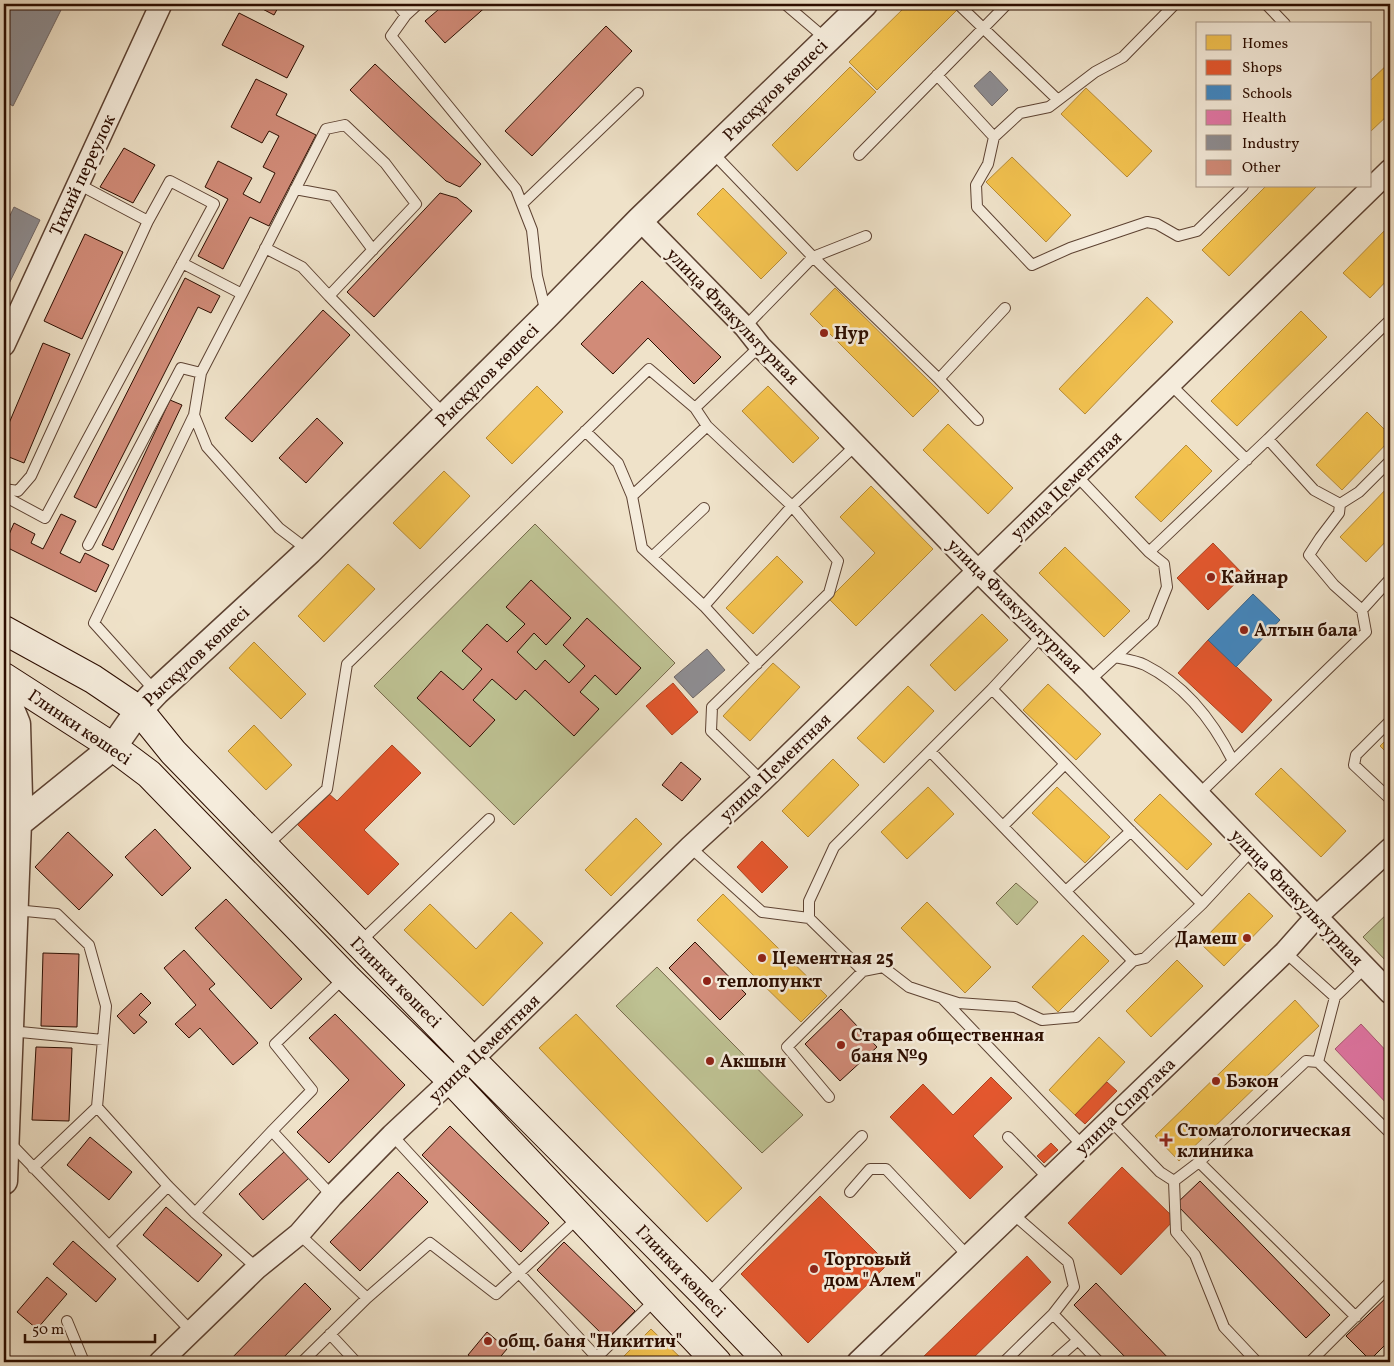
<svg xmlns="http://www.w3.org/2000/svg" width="1394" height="1366" viewBox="0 0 1394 1366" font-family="Vollkorn,serif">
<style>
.green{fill:#bec293;stroke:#75684a}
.homes{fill:#f2c14e;stroke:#b78b37}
.shops{fill:#e4572e;stroke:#ad4120}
.schools{fill:#3f88c5;stroke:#39638a}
.health{fill:#e377a8;stroke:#ac5776}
.industry{fill:#8d8d92;stroke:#706766}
.building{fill:#d18b78;stroke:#2c0d00}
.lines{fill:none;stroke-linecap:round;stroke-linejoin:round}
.service-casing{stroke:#5d4232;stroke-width:12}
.minor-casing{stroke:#5d4232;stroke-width:24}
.tertiary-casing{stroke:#5d4232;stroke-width:29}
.secondary-casing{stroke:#2c0d00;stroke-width:30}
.service{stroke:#f5ecdc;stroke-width:10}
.minor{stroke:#f5ecdc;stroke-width:21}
.tertiary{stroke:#f5ecdc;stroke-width:26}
.secondary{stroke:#f5ecdc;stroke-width:28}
.poi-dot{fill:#8f2418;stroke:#f5ecdc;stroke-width:2}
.labels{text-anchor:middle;stroke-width:5;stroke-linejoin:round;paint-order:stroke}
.street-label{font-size:18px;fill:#2c0d00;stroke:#f5ecdc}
.poi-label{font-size:18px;font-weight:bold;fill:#2c0d00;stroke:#f5ecdc;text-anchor:start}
</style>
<rect width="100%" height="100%" fill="#efe2c9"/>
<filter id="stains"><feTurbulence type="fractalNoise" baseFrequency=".004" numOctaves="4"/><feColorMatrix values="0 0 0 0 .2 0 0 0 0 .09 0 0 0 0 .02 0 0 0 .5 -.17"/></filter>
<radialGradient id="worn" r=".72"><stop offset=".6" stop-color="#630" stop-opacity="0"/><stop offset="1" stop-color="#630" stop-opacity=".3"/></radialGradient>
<path class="green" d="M535 524 675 663 514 825 374 686Z
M1016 883 1038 902 1017 925 996 903Z
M1390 911V965L1363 937Z
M657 967 803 1115 762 1153 616 1006Z"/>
<path class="homes" d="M908 4H954L959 8 877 90 849 62Z
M1390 62V113L1370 132V81Z
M850 67 876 92 797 171 772 145Z
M1086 88 1152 151 1127 177 1061 114Z
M1012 157 1071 215 1046 242 986 182Z
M1266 186H1317L1229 276 1202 250Z
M723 188 787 253 761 279 697 214Z
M1390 225V277L1370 298 1343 273Z
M835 288 939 391 913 417 810 314Z
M1147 297 1173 322 1085 414 1059 389Z
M1301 311 1327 337 1237 426 1211 401Z
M537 386 563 412 512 464 486 438Z
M768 386 819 438 793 463 742 411Z
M1367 412 1390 435V440L1342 490 1316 465Z
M948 424 1013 488 988 514 923 450Z
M1186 445 1212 471 1161 522 1135 497Z
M444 471 470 496 420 549 393 523Z
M1390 485V537L1366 562 1340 537Z
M871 486 933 549 856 626 829 599 875 553 840 517Z
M1065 547 1130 611 1104 637 1039 573Z
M777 556 803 582 753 634 726 608Z
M348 564 375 589 324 642 298 616Z
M982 614 1008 640 955 691 930 665Z
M254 642 306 694 281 719 229 668Z
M773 663 800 687 750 741 723 716Z
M1048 684 1101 734 1076 760 1023 710Z
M908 686 934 711 884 763 857 738Z
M254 725 292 765 266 790 228 751Z
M1390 736V756L1380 746Z
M833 759 859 785 808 837 782 811Z
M1281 768 1346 831 1321 857 1255 794Z
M928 787 954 814 907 859 881 832Z
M1057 787 1110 837 1085 863 1032 813Z
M1160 794 1212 844 1187 870 1134 820Z
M636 818 662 844 611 896 585 870Z
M1249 893 1273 916 1224 966 1200 943Z
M723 894 827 996 801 1022 697 920Z
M927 902 991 967 965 993 901 928Z
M430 904 476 949 511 912 543 943 483 1006 404 930Z
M1083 935 1109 961 1058 1012 1032 987Z
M1177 960 1203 986 1151 1037 1126 1011Z
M1295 1000 1319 1026 1179 1161 1155 1136Z
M576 1014 742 1188 707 1222 539 1048Z
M1099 1037 1125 1062 1075 1115 1049 1090Z
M651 1329 685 1362H628L623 1357Z"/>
<path class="shops" d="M1213 543 1244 575 1208 610 1177 578Z
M1208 640 1272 700 1242 733 1178 673Z
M673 683 698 712 672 735 646 706Z
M392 745 421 773 364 830 399 864 368 895 297 824 328 793 337 801Z
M762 841 788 867 762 893 737 867Z
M991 1077 1012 1098 973 1136 1003 1167 970 1199 890 1117 923 1084 953 1115Z
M1107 1082 1117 1091 1085 1124 1075 1115Z
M1051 1143 1058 1150 1044 1163 1037 1156Z
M1122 1167 1175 1219 1121 1275 1068 1223Z
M820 1196 888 1264 808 1343 741 1274Z
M1027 1256 1051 1282 969 1362H918Z"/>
<path class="schools" d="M1253 594 1280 620 1236 667 1208 640Z"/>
<path class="health" d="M1361 1024 1390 1055V1107L1335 1049Z"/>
<path class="industry" d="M4 4H64L13 106 4 101Z
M990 71 1008 90 992 106 974 86Z
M14 207 40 220 4 294V228Z
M707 649 725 670 693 698 674 677Z"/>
<path class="building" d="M253 4H280L274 15Z
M445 4H489L445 43 425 21Z
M239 13 304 46 287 78 222 45Z
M606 26 632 51 532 156 505 131Z
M375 64 481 164 460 187 446 181 350 90Z
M256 79 287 94 276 115 316 135 269 226 250 217 223 269 198 256 228 199 205 187 218 161 252 178 243 194 260 203 275 173 263 167 279 136 269 131 262 143 231 127Z
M124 148 155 165 133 203 100 187Z
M440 193 457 198 472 211 374 317 347 292Z
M85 234 123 252 82 339 44 321Z
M185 278 220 296 211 313 198 307 96 508 74 497Z
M642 281 721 357 694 384 648 338 613 374 581 344Z
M323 310 350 335 252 442 225 418Z
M43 343 70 354 24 463 4 455V435Z
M170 400 182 405 113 550 102 545Z
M317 418 343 443 306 483 279 458Z
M61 514 76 521 60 553 80 563 85 553 109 565 96 592 4 546 14 523 35 534 31 543 43 549Z
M531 580 571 618 546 645 534 633 517 652 536 670 545 660 569 683 585 666 563 645 587 618 641 668 616 695 595 675 580 692 599 709 574 736 525 690 516 700 492 679 473 700 495 720 470 747 417 698 441 671 463 690 482 669 462 651 487 624 507 642 525 624 506 607Z
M681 762 701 779 682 801 662 785Z
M155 829 191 868 162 896 125 857Z
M68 832 113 875 79 910 35 867Z
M226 899 302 979 271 1009 195 928Z
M695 942 746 994 720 1020 669 968Z
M184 950 215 984 209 989 258 1043 233 1065 200 1028 189 1038 175 1024 196 1005 164 968Z
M43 953 79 954 77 1027 41 1026Z
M141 993 151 1003 139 1015 147 1022 134 1034 117 1016Z
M841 1009 877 1047 840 1081 805 1044Z
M335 1014 405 1085 329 1163 297 1132 349 1080 309 1038Z
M36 1047 72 1048 69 1121 32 1120Z
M450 1126 549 1223 521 1252 422 1155Z
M90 1137 132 1172 109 1200 67 1165Z
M285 1151 309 1178 263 1220 239 1194Z
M398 1172 428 1202 360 1271 330 1242Z
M1200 1181 1330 1315 1306 1338 1176 1204Z
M166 1207 222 1255 198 1282 143 1235Z
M73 1241 116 1279 96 1302 53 1264Z
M564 1242 635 1311 607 1339 537 1270Z
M47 1277 67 1294 37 1329 17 1312Z
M305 1283 331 1309 279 1362H228Z
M1096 1283 1172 1362H1130L1074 1305Z
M1390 1294V1340L1370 1360 1346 1336Z
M487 1332 507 1349 496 1362H477L468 1355Z"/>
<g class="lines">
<g class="service-casing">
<path id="service" d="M397 4 406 15 391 36 516 189 532 230 537 276 546 313
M785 4 826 39
M958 4 1058 100
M1175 4 1123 57 1095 72 1049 107 1020 113 994 137 988 164 976 185 977 207 1032 265 1070 248 1147 222 1157 224 1178 236 1197 231 1243 186
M1266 4 1285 24
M406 15 418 4
M937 75 994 137
M712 152 813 257 745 327
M859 155 1007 4
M295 189 333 196 373 250
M522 204 638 93
M866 236 813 257 939 379 978 420
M265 248 302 267 329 296
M242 294 326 129 345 125 385 163 416 204 329 296 445 415
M939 379 1005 308
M1170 384 1247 460
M695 408 760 346
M194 415 207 447 279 528 308 550
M585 431 618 463 632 496
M1268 439 1390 320
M1076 475 1149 552 1164 564 1167 587 1153 622 1089 681
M4 489 18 491 31 476 148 221
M4 496 45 518 214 204 170 181 148 221 78 184
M1340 504 1359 492 1390 461
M88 545 181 368 201 373 242 294 182 263
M1149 552 1268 439 1314 490 1340 504 1339 513 1320 538 1309 555 1334 585 1362 610 1366 632 1198 795
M652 557 704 508
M704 606 642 548 632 496 707 426
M1362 610 1390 579
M1043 634 992 689 1202 904
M1115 657C1125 659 1137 661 1145 665 1185 685 1214 723 1233 761
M757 664 704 606 792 506 857 444
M156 692 94 623 194 415 201 373
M1390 721 1356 755 1354 765 1390 799
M930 751 1133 961
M1003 826 1065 764
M265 847 327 789 347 664 649 369 695 408 707 426 792 506 838 561 829 593 712 707 711 731 762 781
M690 847 762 912 809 918 863 971 883 967 909 987 942 998 958 1003 1015 1007 1042 1020 1076 1017 1133 961 1145 958 1202 904 1252 850
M1066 891 1131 831
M15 910 57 914 89 945 106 1006 97 1107 168 1186 195 1213 257 1268
M809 918V901L834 847 992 689
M359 943 489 819
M1285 952 1335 997
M943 999 1083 1146
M10 1031 103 1040
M1318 1062 1335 997 1365 968
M829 1097 787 1047 863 971
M1110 1120 1160 1172 1174 1181 1199 1162
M272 1131 332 1196
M392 1135 601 1362
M1008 1137 1049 1179
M10 1143 191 1331
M33 1168 97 1107
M1174 1181 1176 1232 1195 1255 1224 1327 1257 1362
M850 1192 870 1169H886L968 1256
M195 1213 272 1131 312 1090 275 1044 345 977
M299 1234 367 1298 430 1243 496 1294 579 1217
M109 1246 168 1186
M707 1295 862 1136
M1053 1314 1099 1362
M1356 1317 1199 1162 1306 1061 1318 1062 1390 1133
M67 1321 84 1362
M330 1334 356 1362
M593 1361 656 1299
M302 1362 367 1298
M1004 1362 1053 1314 1074 1287 1068 1262 1013 1214
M1053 1362 1078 1340
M1310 1362 1390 1282"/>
</g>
<g class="minor-casing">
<path id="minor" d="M640 220 745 327 760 346 978 571 1089 681 1390 993
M4 345 161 4
M160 1362 257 1268 299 1234 332 1196 392 1135 451 1080 690 847 762 781 1390 170
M858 1362 1285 952 1317 916 1390 849"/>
</g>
<g class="tertiary-casing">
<path id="tertiary" d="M4 692 17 724 19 797 4 1181
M19 823 113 747 139 710 156 692 309 551 547 315 640 220 864 4"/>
</g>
<g class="secondary-casing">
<path id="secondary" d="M4 630 93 679 139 710 173 752 472 1060 706 1296 769 1362
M4 677 113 747 149 774 346 977 451 1080 717 1362"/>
</g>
<use href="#service" class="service"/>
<use href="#minor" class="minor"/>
<use href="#tertiary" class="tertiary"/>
<use href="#secondary" class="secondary"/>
</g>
<g class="poi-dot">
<circle cx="824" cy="333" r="5"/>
<circle cx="1211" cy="577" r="5"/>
<circle cx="1244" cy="630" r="5"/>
<circle cx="1247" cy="938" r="5"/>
<circle cx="762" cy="958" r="5"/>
<circle cx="707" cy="981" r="5"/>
<circle cx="841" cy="1045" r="5"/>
<circle cx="710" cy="1061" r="5"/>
<circle cx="1216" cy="1081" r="5"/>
<path d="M1163.5 1132.5h5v5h5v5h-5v5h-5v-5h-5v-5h5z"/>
<circle cx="814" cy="1269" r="5"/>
<circle cx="488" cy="1341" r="5"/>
</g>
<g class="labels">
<g class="street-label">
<text transform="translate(775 90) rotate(-44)" y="6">Рысқұлов көшесі</text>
<text transform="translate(82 175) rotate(-65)" y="6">Тихий переулок</text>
<text transform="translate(733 316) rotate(46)" y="6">улица Физкультурная</text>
<text transform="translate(487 375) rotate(-45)" y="6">Рысқұлов көшесі</text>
<text transform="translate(1066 485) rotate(-44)" y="6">улица Цементная</text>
<text transform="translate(1015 606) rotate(45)" y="6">улица Физкультурная</text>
<text transform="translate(196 656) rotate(-43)" y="6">Рысқұлов көшесі</text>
<text transform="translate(80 727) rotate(34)" y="6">Глинки көшесі</text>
<text transform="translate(775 767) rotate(-44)" y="6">улица Цементная</text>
<text transform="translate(1297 897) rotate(46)" y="6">улица Физкультурная</text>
<text transform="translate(396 982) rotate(45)" y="6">Глинки көшесі</text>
<text transform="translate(484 1048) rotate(-44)" y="6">улица Цементная</text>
<text transform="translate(1125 1106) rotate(-44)" y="6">улица Спартака</text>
<text transform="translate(681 1271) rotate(46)" y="6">Глинки көшесі</text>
</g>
<g class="poi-label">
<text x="834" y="339">Нур</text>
<text x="1221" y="583">Кайнар</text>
<text x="1254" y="636">Алтын бала</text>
<text x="1237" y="944" text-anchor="end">Дамеш</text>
<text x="772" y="964">Цементная 25</text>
<text x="717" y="987">теплопункт</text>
<text x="851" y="1041">Старая общественная<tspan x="851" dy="21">баня №9</tspan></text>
<text x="720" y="1067">Акшын</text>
<text x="1226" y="1087">Бэкон</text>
<text x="1177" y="1136">Стоматологическая<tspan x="1177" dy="21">клиника</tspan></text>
<text x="824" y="1265">Торговый<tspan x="824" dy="21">дом "Алем"</tspan></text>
<text x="498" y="1347">общ. баня "Никитич"</text>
</g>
</g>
<rect width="1394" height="1366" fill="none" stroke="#efe2c9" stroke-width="20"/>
<rect x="5" y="5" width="1384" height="1356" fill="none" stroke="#2c0d00" stroke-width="2.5"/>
<rect x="10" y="10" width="1374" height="1346" fill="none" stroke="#2c0d00"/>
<rect x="1196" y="22" width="175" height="165" fill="#f5ecdc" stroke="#a59384"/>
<rect x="1206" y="35" width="25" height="15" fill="#f2c14e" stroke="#a59384"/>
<text x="1242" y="48" font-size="15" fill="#2c0d00">Homes</text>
<rect x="1206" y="60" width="25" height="15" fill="#e4572e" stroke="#a59384"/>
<text x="1242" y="72" font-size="15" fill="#2c0d00">Shops</text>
<rect x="1206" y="85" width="25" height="15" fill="#3f88c5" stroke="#a59384"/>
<text x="1242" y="98" font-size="15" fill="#2c0d00">Schools</text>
<rect x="1206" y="110" width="25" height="15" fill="#e377a8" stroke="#a59384"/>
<text x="1242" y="122" font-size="15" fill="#2c0d00">Health</text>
<rect x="1206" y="135" width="25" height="15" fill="#8d8d92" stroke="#a59384"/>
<text x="1242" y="148" font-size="15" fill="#2c0d00">Industry</text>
<rect x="1206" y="160" width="25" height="15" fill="#d18b78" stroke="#a59384"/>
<text x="1242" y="172" font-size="15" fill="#2c0d00">Other</text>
<path d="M25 1334v8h130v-8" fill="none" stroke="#2c0d00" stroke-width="2.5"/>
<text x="32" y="1334" font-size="15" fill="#2c0d00" stroke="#f5ecdc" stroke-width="4" paint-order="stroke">50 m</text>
<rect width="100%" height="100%" filter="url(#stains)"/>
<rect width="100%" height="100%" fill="url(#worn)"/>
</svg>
